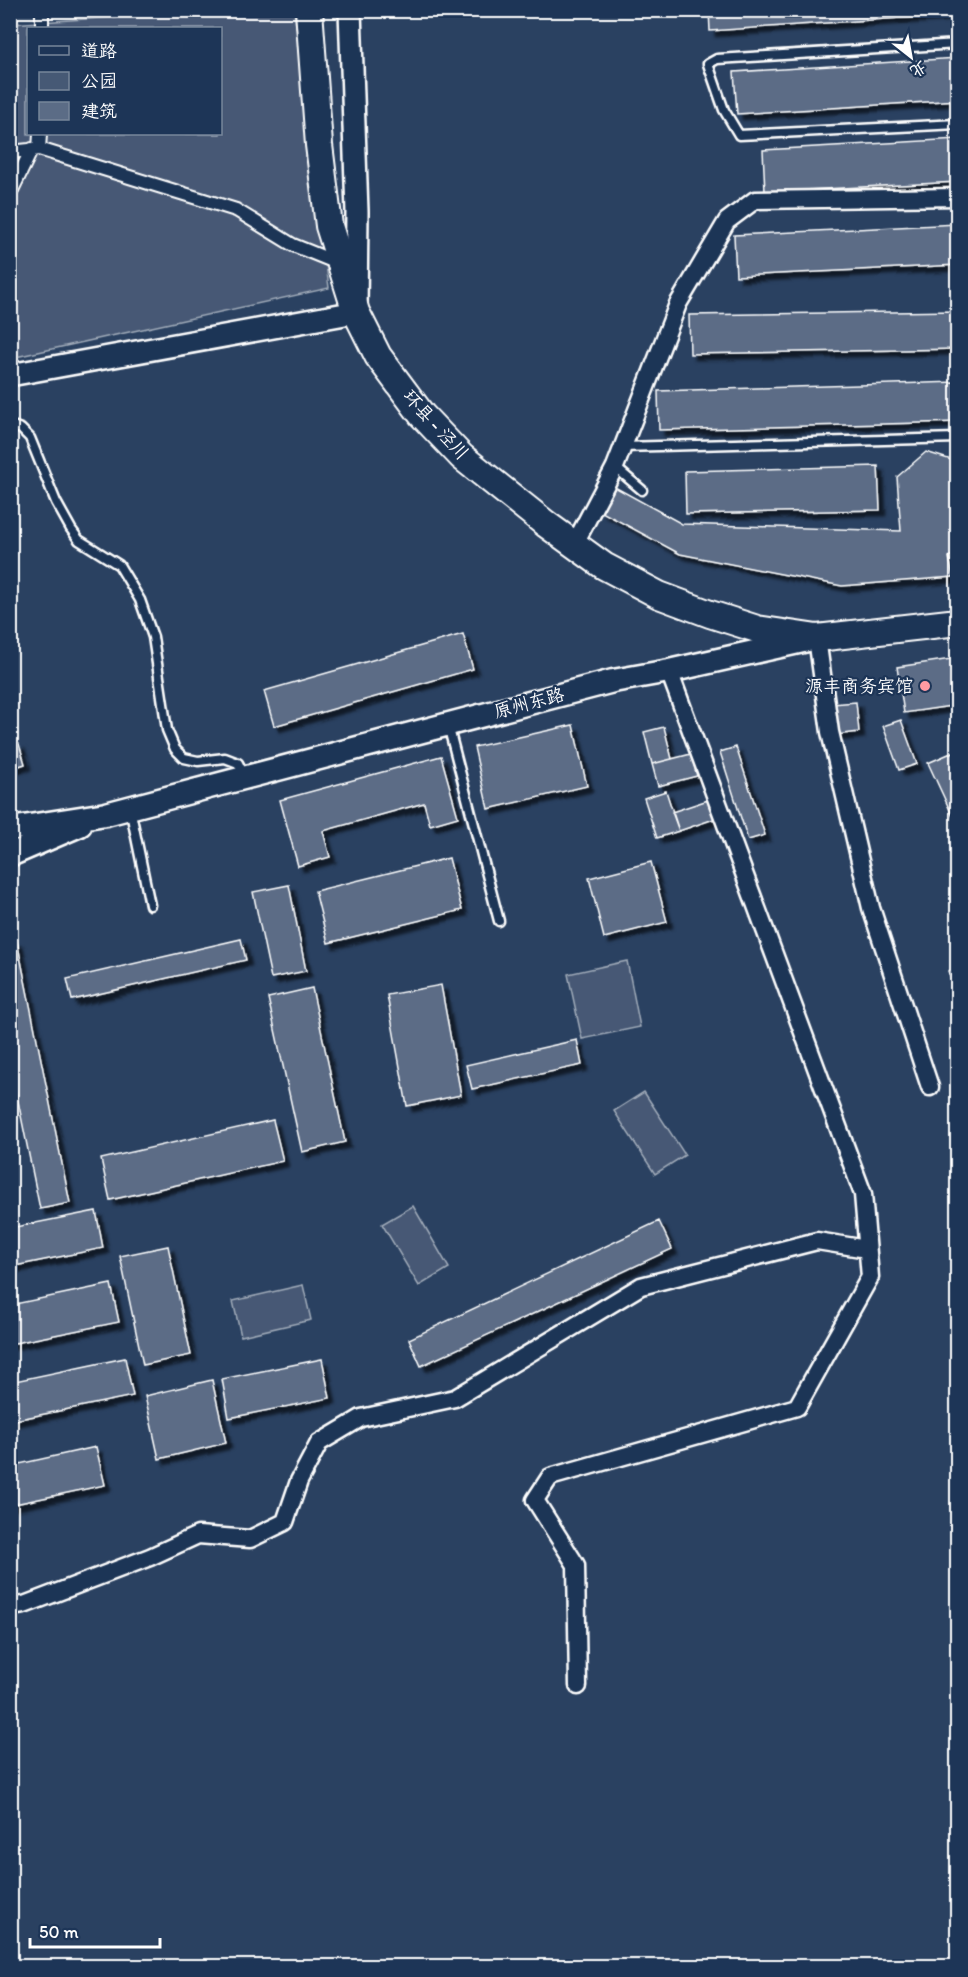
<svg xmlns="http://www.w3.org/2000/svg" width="968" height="1977" viewBox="0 0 968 1977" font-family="Itim,'LXGW WenKai TC',sans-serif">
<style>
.green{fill:#465975;stroke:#a2acba;stroke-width:1.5;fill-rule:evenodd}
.building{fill:#5b6c86;stroke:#fff;stroke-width:1.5;filter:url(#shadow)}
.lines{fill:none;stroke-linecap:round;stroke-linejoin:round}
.service-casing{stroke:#fff;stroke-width:13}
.pedestrian-casing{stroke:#fff;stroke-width:16}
.minor-casing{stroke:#fff;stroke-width:21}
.tertiary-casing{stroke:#fff;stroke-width:26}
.secondary-casing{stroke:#fff;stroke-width:27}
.primary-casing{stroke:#fff;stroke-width:30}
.service{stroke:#1d3557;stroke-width:8}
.pedestrian{stroke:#1d3557;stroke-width:12}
.minor{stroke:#1d3557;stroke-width:16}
.tertiary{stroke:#1d3557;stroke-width:21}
.secondary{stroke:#1d3557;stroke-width:22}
.primary{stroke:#1d3557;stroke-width:26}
.poi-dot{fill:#ff9aa2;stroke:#1d3557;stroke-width:2}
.labels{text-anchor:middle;stroke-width:4.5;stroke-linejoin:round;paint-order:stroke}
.street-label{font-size:18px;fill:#fff;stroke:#1d3557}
.poi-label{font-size:18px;fill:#fff;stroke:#1d3557;text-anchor:end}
</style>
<defs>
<filter id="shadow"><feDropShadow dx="5.5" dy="5.5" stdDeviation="1.5" flood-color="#0009"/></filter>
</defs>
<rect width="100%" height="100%" fill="#2a4161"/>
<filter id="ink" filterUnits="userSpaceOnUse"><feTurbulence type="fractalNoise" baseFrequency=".0167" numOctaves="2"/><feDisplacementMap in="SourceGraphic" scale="12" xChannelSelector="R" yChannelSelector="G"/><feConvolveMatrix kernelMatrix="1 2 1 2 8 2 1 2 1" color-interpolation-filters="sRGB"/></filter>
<g filter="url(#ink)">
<path class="green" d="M204 11H294L329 288 11 358V24ZM28 28H220V134H28Z
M627 961 640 1027 582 1039 568 974Z
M644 1092 685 1155 655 1174 614 1111Z
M413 1206 449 1268 419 1286 382 1224Z
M303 1285 311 1320 241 1336 233 1301Z"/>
<path class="building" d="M709 10H958V14L710 31Z
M958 58V100L737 114 734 72Z
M958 139V182L765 192 763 150Z
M958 224V265L736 276 734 235Z
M958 311V349L690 354 689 315Z
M958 382V422L659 430 658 391Z
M926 452 958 462V551L949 557 953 577 842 586 680 554 600 511 613 486 682 524 901 531 897 477Z
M878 466 880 510 686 514 685 471Z
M463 634 473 669 274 726 264 691Z
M958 658V705L904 713 897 667Z
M856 702 859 732 836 735 832 704Z
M901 720 917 764 899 770 883 726Z
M573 725 587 786 488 809 474 747Z
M664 727 672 759 652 764 644 732Z
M19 744 25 764 10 769V746Z
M736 747 765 835 748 840 720 752Z
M958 750V820L955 821 928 763Z
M691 754 697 776 658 786 652 764Z
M441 756 458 817 430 825 424 803 323 831 330 857 298 866 280 800Z
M666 791 679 831 657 838 644 798Z
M708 800 714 819 679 831 672 812Z
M449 858 462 910 328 943 315 891Z
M651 862 667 922 604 938 589 878Z
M289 885 306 971 271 978 253 892Z
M241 939 246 960 72 1000 67 979Z
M17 941 70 1203 40 1209 10 1062V942Z
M958 968V1000L948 971Z
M441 985 461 1095 407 1106 387 995Z
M312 988 345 1142 302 1152 268 998Z
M577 1040 582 1065 472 1089 466 1065Z
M273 1120 283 1161 110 1200 101 1159Z
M96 1211 103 1248 10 1267V1228Z
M659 1221 672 1249 421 1366 409 1339Z
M168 1246 191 1355 143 1365 120 1256Z
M111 1284 119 1322 10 1344V1305Z
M125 1358 133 1396 10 1421V1382Z
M322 1359 330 1398 229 1418 222 1379Z
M212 1380 226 1443 159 1459 145 1396Z
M96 1447 105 1485 10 1505V1466Z"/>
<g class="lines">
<g class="service-casing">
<path id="service" d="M958 44 717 59 708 64 724 110 739 135 958 124
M10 425 21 429 30 438 56 502 71 529 79 540 119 565 140 600 153 637 167 730 175 749 184 758 198 761 225 758 238 763 245 777
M622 447 958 438
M615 467 642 490
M448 725 499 921
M130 808 150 905"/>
</g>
<g class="pedestrian-casing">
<path id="pedestrian" d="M42 28V10
M39 149 40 134
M10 152 39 149 236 210 293 245 340 264
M10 194 32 149"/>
</g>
<g class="minor-casing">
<path id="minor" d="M574 545 615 467 678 304 727 221 755 200 958 197
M817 638 830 732 871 908 930 1087
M10 1607 24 1605 150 1557 198 1535 250 1539 285 1522 299 1481 319 1443 361 1418 455 1398 641 1286 817 1241 867 1249
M578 1686 576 1565 535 1500 550 1477 797 1407 870 1277 863 1194 669 671"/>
</g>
<g class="tertiary-casing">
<path id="tertiary" d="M10 375 356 312 357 212 350 10"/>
</g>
<g class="secondary-casing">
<path id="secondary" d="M10 829 106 814 613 681 669 671 812 639
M10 855 80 825"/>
</g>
<g class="primary-casing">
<path id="primary" d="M309 10 319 145 329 226 356 312 378 356 422 415 462 457 546 524 604 566 659 595 710 614 757 629 817 638 958 622"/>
</g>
<use href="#service" class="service"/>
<use href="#pedestrian" class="pedestrian"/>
<use href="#minor" class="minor"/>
<use href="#tertiary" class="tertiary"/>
<use href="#secondary" class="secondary"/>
<use href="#primary" class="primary"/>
</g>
</g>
<circle class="poi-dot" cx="925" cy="686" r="6"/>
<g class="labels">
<g class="street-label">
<text transform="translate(436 425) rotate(48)" y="6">环县 - 泾川</text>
<text transform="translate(529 703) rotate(-15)" y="6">原州东路</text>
</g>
<g class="poi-label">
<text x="913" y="692">源丰商务宾馆</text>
</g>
</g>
<rect width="968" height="1977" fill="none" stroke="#1d3557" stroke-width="36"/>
<rect x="18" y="18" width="932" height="1941" fill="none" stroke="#fff" stroke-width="2" filter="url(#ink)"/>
<rect x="27" y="27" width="195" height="108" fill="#1d3557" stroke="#77869a" stroke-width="1.5"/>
<rect x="39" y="46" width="30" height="9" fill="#1d3557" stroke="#77869a" stroke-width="1.5"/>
<text x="81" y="57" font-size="18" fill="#ffffff">道路</text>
<rect x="39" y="72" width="30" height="18" fill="#465975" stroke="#77869a" stroke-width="1.5"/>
<text x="81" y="87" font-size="18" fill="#ffffff">公园</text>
<rect x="39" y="102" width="30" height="18" fill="#5b6c86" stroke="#77869a" stroke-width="1.5"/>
<text x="81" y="117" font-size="18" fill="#ffffff">建筑</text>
<g transform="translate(911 57) rotate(149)" stroke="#1d3557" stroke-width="4.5" paint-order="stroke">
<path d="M0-4.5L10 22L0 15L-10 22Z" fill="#ffffff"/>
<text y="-9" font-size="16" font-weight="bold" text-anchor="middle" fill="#ffffff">北</text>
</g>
<path d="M30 1938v9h130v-9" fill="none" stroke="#ffffff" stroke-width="3"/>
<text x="39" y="1938" font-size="18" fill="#ffffff" stroke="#1d3557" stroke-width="4.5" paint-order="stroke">50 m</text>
</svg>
